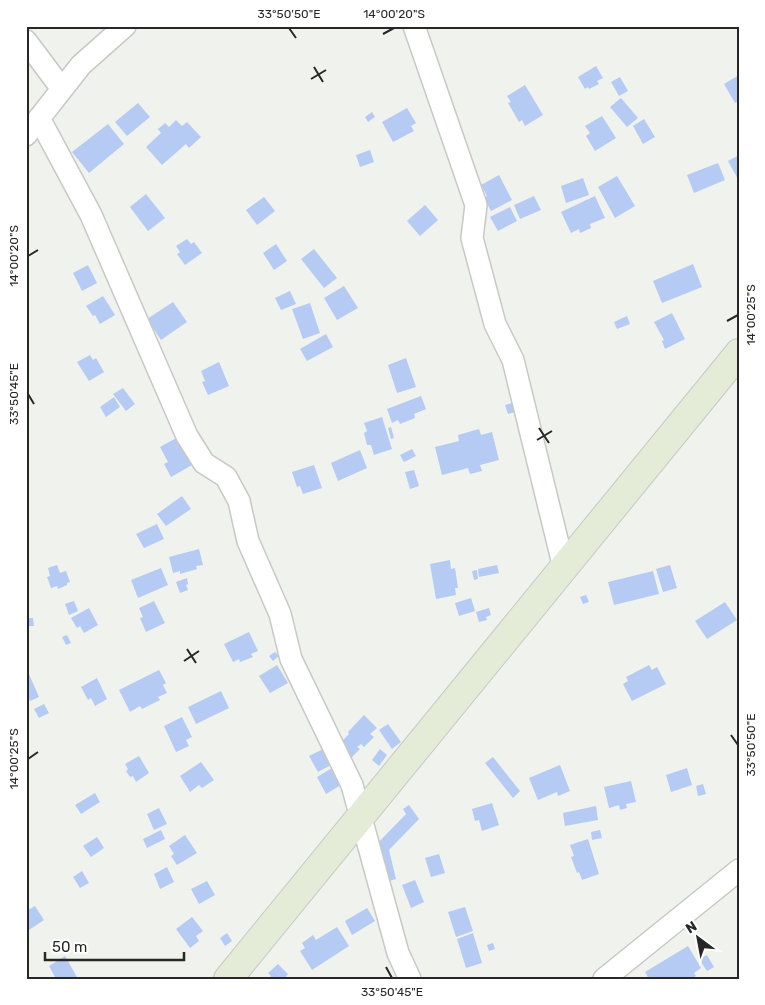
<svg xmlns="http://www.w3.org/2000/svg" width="765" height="1005" viewBox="0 0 765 1005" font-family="Rubik,sans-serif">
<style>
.building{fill:#b5cbf3}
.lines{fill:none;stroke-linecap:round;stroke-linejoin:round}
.street-casing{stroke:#c7c9c4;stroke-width:24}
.secondary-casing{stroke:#c7c9c4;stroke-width:30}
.street{stroke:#fff;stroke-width:21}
.secondary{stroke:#e4ebd6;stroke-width:28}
.ticks{fill:none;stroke:#272826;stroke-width:2}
.neatline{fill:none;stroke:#272826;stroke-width:2}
.ticks-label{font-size:12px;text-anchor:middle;fill:#272826}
</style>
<rect width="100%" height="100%" fill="#f0f2ed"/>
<path class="building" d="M596 66 603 78 597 81 599 84 589 89 588 87 585 89 578 77Z
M739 75V101L735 103 724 84Z
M620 77 628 91 619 96 611 82Z
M525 85 543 115 525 126 522 120 519 122 508 103 511 102 507 96Z
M621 98 638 118 627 127 610 107Z
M138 103 150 117 127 136 115 122Z
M407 108 416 123 411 126 414 131 393 142 382 122Z
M372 112 375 117 368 122 365 117Z
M602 116 616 138 595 151 586 136 590 133 585 126Z
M644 119 655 137 643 144 633 126Z
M176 120 182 126 187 122 201 137 189 148 186 144 162 165 146 147 161 133 158 129 165 123 169 127Z
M108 124 124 144 89 173 72 152Z
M370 150 374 162 360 167 356 155Z
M739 155V181L728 161Z
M718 163 725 180 694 193 687 175Z
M499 175 512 200 491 211 484 198 487 196 481 185Z
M617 176 635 206 615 218 598 187Z
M583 178 589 195 566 203 561 186Z
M146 194 165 218 148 231 130 207Z
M534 196 541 210 520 219 514 205Z
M595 196 605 218 590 224 591 228 580 233 579 229 571 233 561 212Z
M264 197 275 211 257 225 246 210Z
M425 205 438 220 420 236 407 221Z
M510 207 517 221 498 231 490 217Z
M187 239 191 244 194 242 202 253 185 265 177 254 180 252 176 246Z
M276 244 287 261 274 270 263 253Z
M314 249 337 278 324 288 301 259Z
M693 264 702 287 662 303 653 281Z
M88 265 97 283 82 291 73 273Z
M344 286 358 308 337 320 324 298Z
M290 291 296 304 281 310 275 298Z
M103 296 115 315 100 324 95 315 93 316 86 306Z
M173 302 187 322 161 340 147 319Z
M310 303 320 333 303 339 292 309Z
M672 313 685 339 665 349 662 341 664 340 654 322Z
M627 316 630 324 617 329 614 322Z
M326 334 333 347 307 361 300 349Z
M90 355 93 360 96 358 104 372 89 381 77 362Z
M406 358 416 387 397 393 388 365Z
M219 362 229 386 208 395 202 382 205 381 201 371Z
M123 388 135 404 126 411 113 394Z
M421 396 426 409 414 414 415 418 400 424 398 420 392 423 387 409Z
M114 397 120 407 106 417 100 407Z
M512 403 515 412 508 414 505 405Z
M382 417 392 449 374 455 371 445H367L364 433 367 431 364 423Z
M391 427 394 438 391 439 388 428Z
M479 429 481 435 492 432 499 460 480 465 482 471 470 474 468 468 442 475 435 447 459 441 458 435Z
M178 437 192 465 171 477 164 464 168 462 160 447Z
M412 449 416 456 404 462 400 455Z
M360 450 367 468 338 481 331 463Z
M314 465 322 488 303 494 300 486 297 487 292 472Z
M414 470 419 486 410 489 405 472Z
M182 496 191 509 166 526 157 514Z
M157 524 164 539 144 548 136 534Z
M199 549 203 565 196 566 197 569 180 574V571L173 573 169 557Z
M450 560 451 569 455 568 458 588H455L456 595 436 599 430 564Z
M57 565 60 573 66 571 70 582 67 583V585L58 589 57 586 51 588 47 577 50 576 48 568Z
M497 565 499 573 479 577 478 569Z
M670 565 677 588 663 592 656 569Z
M161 568 168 585 138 598 131 580Z
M477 570 478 579 474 580 472 571Z
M653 571 659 594 614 605 608 582Z
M187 578 188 584 186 585 188 590 180 593 176 582Z
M586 595 589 602 583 604 580 597Z
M471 598 475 611 459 616 455 603Z
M74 601 78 611 69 615 65 604Z
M154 601 165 623 146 632 140 618 143 617 139 608Z
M725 602 737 620 707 639 695 621Z
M89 608 98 625 84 633 80 626 77 628 71 618Z
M489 608 491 615 486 617 487 620 479 622 476 612Z
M27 618H33L34 626H27Z
M249 632 258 651 251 654 253 657 240 662 239 659 233 662 224 644Z
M67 635 71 643 66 645 62 637Z
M275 652 279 656 273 661 269 656Z
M277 665 288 683 270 693 259 676Z
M649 665 652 670 657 667 666 684 632 701 623 684 628 681 626 677Z
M159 670 166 683 163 685 167 693 158 697 160 700 142 709 140 706 130 712 119 690Z
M28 672 39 697 30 701 26 691V673Z
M97 678 107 699 95 706 91 698 88 700 81 687Z
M221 691 229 708 196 724 188 707Z
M44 704 49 713 39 718 34 709Z
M364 715 377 728 370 734 374 737 364 747 361 744 357 747 360 749 349 760 336 747 349 734 348 732Z
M182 717 192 737 186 740 189 746 176 752 164 726Z
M388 724 401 742 392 749 379 730Z
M323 749 331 765 318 772 309 756Z
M380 749 387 755 379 766 372 760Z
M139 756 149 773 136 782 133 776 130 777 126 771 128 769 125 764Z
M493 757 520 791 513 798 485 763Z
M201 762 214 780 202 788 199 785 190 792 180 776Z
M560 765 570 791 558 796 557 792 538 800 529 778Z
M332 768 341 785 326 794 317 777Z
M687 768 692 785 671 792 666 775Z
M631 781 636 802 626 804 627 808 620 810 619 805 609 808 604 787Z
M703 784 706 794 698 796 696 786Z
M95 793 100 802 81 814 75 805Z
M492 803 499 825 482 831 479 820 475 821 472 809Z
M409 805 419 819 389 850 396 879 385 882 372 849 406 814 403 809Z
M596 806 598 820 565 826 563 813Z
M159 808 167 824 154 830 147 814Z
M161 830 165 839 147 848 143 839Z
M600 830 602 838 592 840 591 832Z
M185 835 197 853 177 865 171 856 174 854 169 846Z
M97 837 104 848 91 857 83 846Z
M588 839 599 874 582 880 579 872 577 873 571 857 574 856 570 845Z
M439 854 445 873 431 877 425 858Z
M167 867 174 882 160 889 154 874Z
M82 871 89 883 80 888 73 877Z
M415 880 424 902 411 908 402 885Z
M207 881 215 895 199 904 191 889Z
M35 906 44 920 26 932V911Z
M465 907 473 931 456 937 448 912Z
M367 908 375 921 352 935 345 921Z
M192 917 203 931 196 936 199 941 190 948 176 929Z
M337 927 349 946 312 970 300 951 305 948 302 943 313 935 316 940Z
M227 933 232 941 225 946 220 938Z
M473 933 482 963 466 968 457 939Z
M493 943 495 949 489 951 487 945Z
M688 946 701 968 694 973 696 976 691 979H649L645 972Z
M707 955 714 967 707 971 699 959Z
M65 956 77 977 75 979H53L55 977 49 966Z
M278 964 288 974 284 979H268L271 976 268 973Z"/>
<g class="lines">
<g class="street-casing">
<path id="street" d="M414 26 476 205 472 238 495 324 513 360 564 568
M26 41 62 89
M39 118 91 215 187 436 204 463 226 477 239 501 248 541 280 614 291 659 352 785 398 953 410 979
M26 135 81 65 125 26
M604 979 739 870"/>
</g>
<g class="secondary-casing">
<path id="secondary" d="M228 979 739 353"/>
</g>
<use href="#street" class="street"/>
<use href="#secondary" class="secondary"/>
</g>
<path class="ticks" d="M289 28 296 38M383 34 394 28M314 67 323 82M311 79 326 70M28 256 38 250M727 321 738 315M28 394 34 404M539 428 549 443M537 440 552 431M187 649 196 663M184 661 199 651M731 735 738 745M28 759 38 752M386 967 392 978"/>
<rect width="765" height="1005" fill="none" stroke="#ffffff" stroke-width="55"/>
<g transform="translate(698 938) rotate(328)" stroke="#ffffff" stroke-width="4" paint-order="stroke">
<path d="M0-4L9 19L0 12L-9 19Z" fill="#272826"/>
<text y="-8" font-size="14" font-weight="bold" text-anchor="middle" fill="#272826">N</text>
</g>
<path d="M45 952v8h139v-8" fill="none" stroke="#272826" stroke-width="2.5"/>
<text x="52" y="952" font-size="15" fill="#272826" stroke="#ffffff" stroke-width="4" paint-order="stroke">50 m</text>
<rect x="28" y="28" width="710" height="950" class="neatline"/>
<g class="ticks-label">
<text x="289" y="18">33°50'50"E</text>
<text x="394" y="18">14°00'20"S</text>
<text transform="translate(14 256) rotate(-90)" y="4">14°00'20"S</text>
<text transform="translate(751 315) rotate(-90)" y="4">14°00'25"S</text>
<text transform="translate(14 394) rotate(-90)" y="4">33°50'45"E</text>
<text transform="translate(751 745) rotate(-90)" y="4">33°50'50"E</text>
<text transform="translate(14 759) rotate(-90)" y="4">14°00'25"S</text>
<text x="392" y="996">33°50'45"E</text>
</g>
</svg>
